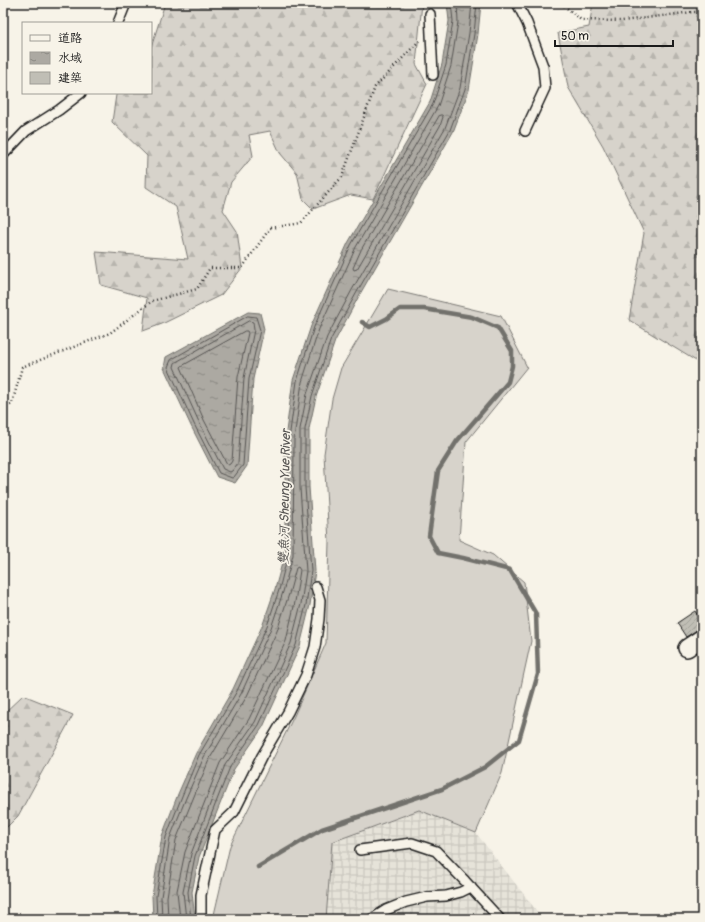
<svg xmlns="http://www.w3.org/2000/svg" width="705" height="922" viewBox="0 0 705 922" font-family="Pangolin,'LXGW WenKai TC',sans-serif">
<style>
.industrial{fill:url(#industrial-grid)}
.grass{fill:#d7d3cb;stroke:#7a7874}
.forest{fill:url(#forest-firs);stroke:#7a7874}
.water{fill:url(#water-ripples);stroke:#72716c}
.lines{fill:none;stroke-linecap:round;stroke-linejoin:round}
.shore{stroke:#565452;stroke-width:1}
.stream{stroke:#72716c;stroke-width:4.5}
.building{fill:url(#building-hatch);stroke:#1c1c1c}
.service-casing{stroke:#1c1c1c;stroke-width:12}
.minor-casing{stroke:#1c1c1c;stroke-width:20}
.path{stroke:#1c1c1c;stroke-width:2.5;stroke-dasharray:1 3;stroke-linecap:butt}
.service{stroke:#f7f3e8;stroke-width:9}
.minor{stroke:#f7f3e8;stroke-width:17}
.labels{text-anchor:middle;stroke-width:3.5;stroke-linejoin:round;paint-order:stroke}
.water-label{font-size:13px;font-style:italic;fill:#565452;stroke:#f7f3e8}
</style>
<defs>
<pattern id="industrial-grid" width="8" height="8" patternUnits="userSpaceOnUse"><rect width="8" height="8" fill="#e6e3d9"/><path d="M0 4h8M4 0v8" fill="none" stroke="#c5c2ba"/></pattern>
<pattern id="forest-firs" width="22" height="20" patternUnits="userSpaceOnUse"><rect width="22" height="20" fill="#d7d3cb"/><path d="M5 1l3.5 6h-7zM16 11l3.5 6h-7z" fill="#b8b5ae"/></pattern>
<pattern id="water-ripples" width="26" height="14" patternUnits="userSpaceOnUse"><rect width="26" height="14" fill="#aca9a2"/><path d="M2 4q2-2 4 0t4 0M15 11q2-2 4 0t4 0" fill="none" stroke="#8b8983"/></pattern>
<pattern id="building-hatch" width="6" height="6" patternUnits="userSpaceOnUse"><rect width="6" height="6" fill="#c0beb5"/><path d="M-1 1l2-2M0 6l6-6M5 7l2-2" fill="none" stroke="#a4a39b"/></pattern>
</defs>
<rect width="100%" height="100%" fill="#f7f3e8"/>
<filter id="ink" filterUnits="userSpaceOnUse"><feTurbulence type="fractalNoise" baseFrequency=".025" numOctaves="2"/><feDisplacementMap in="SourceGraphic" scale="8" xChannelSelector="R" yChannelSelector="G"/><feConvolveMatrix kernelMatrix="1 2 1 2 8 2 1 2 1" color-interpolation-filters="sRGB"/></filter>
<g filter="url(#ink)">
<path class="industrial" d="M419 810 476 833 543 919H324L332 842Z"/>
<path class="grass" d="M388 289 501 316 527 367 466 442 459 540 493 555 524 582 531 641 502 773 476 833 419 810 332 842 326 919H213L230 846 294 716 326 643 329 542 324 454 332 399 341 368Z"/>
<path class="forest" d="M165 3H422L416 64 427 84 373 199 351 195 313 209 303 199 297 173 280 153 270 131 249 135 253 156 231 182 223 210 237 231 242 268 221 295 162 324 143 331 147 298 101 285 96 252 188 259 176 207 146 187 147 156 112 122 116 95 117 93H151V48Z
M593 3H702L701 364 629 320 644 233 603 146 568 87 558 33 589 27Z
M23 695 73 715 18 816 3 831V714Z"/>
<path class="water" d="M447 3H481L478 34 469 90 453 132 360 294 335 341 316 397 309 429V487L315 571 310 605 300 646 263 727 234 769 199 857 192 892 195 919H153L152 896 162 836 178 794 196 753 233 689 263 624 275 589 285 552V439L293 380 311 326 348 243 430 102 442 64 449 21Z
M248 312 260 313 264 329 253 379 247 466 235 483 217 477 191 426 164 368 166 357Z"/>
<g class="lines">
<path class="shore" d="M440 115H442L443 117 440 126 357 269 354 270 353 268 361 250Z
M248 316 256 317 260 330 249 379 243 465 234 477 232 478 219 473 194 424 168 367 171 360Z
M249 321 253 322 254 330 244 378 238 463 232 471 230 472 223 469 199 422 174 367 175 363Z
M245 331H247L248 333 238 377 232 461 230 464 228 465 227 464 204 420 181 367 182 366Z
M157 919 156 896 166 837 182 796 199 755 237 691 267 626 279 590 288 554 289 439 297 381 314 327 351 245 433 104 446 65 453 21 451 3
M162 919 161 897 170 838 186 798 204 757 241 694 271 628 283 592 293 555 294 439 302 382 319 329 356 247 438 106 451 66 458 22 457 3
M168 919 167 897 176 840 209 760 247 696 277 631 289 594 296 568 298 567 300 570 295 602 286 641 249 719 220 763 185 852 177 891 180 919
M186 919 183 892 191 854 225 765 255 722 291 643 301 604 306 571 300 488V429L307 394 327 337 352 290 445 128 460 88 469 33 472 3
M191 919 188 892 195 856 230 767 259 725 296 645 306 605 311 571 305 487V429L312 396 331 339 357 292 450 130 465 89 474 34 477 3"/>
<path class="stream" d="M258 867 322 829 442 789 485 767 519 740 538 674 536 614 510 570 463 558 438 553 429 536 438 471 457 441 508 382 512 366V351L498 328 472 317 424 309H400L386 319 370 327 362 322"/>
</g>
<path class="building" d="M695 611 702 622V627L686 637 677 623Z"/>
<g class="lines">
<g class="service-casing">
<path id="service" d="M517 3 527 23 543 66 545 88 525 131
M430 14 433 75
M118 23 126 3
M3 155 26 131 59 110 81 93
M360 850 412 843 436 851 465 881 500 919
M201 919V895L215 830 234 812 262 756 288 712 306 675 315 647 319 619 320 600 316 587
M372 919 386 910 406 902 427 897 446 896 461 892 471 887"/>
</g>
<g class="minor-casing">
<path id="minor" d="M687 648 702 638"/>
</g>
<path class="path" d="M561 3 581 20 622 21 693 12H702
M3 409 12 404 22 367 110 333 152 301 197 289 210 268H242L270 228 301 223 342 177 375 87 419 41"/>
<use href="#service" class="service"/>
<use href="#minor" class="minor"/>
</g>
</g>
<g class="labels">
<g class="water-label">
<text transform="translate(284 497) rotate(-89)" y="5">雙魚河 Sheung Yue River</text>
</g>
</g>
<rect width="705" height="922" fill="none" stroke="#f7f3e8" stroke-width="16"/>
<rect x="8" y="8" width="689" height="906" fill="none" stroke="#1c1c1c" stroke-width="1.5" filter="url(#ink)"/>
<rect x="22" y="22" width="130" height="72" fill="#f7f3e8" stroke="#9f9d96"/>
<rect x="30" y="35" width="20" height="6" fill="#f7f3e8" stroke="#9f9d96"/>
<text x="58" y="42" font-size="12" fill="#1c1c1c">道路</text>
<rect x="30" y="52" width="20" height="12" fill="url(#water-ripples)" stroke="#9f9d96"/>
<text x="58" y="62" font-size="12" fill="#1c1c1c">水域</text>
<rect x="30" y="72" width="20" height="12" fill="#c0beb5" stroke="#9f9d96"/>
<text x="58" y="82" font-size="12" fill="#1c1c1c">建築</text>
<path d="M555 40v6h118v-6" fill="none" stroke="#1c1c1c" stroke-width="2"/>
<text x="561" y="40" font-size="12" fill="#1c1c1c" stroke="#f7f3e8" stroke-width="3" paint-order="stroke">50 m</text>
</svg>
